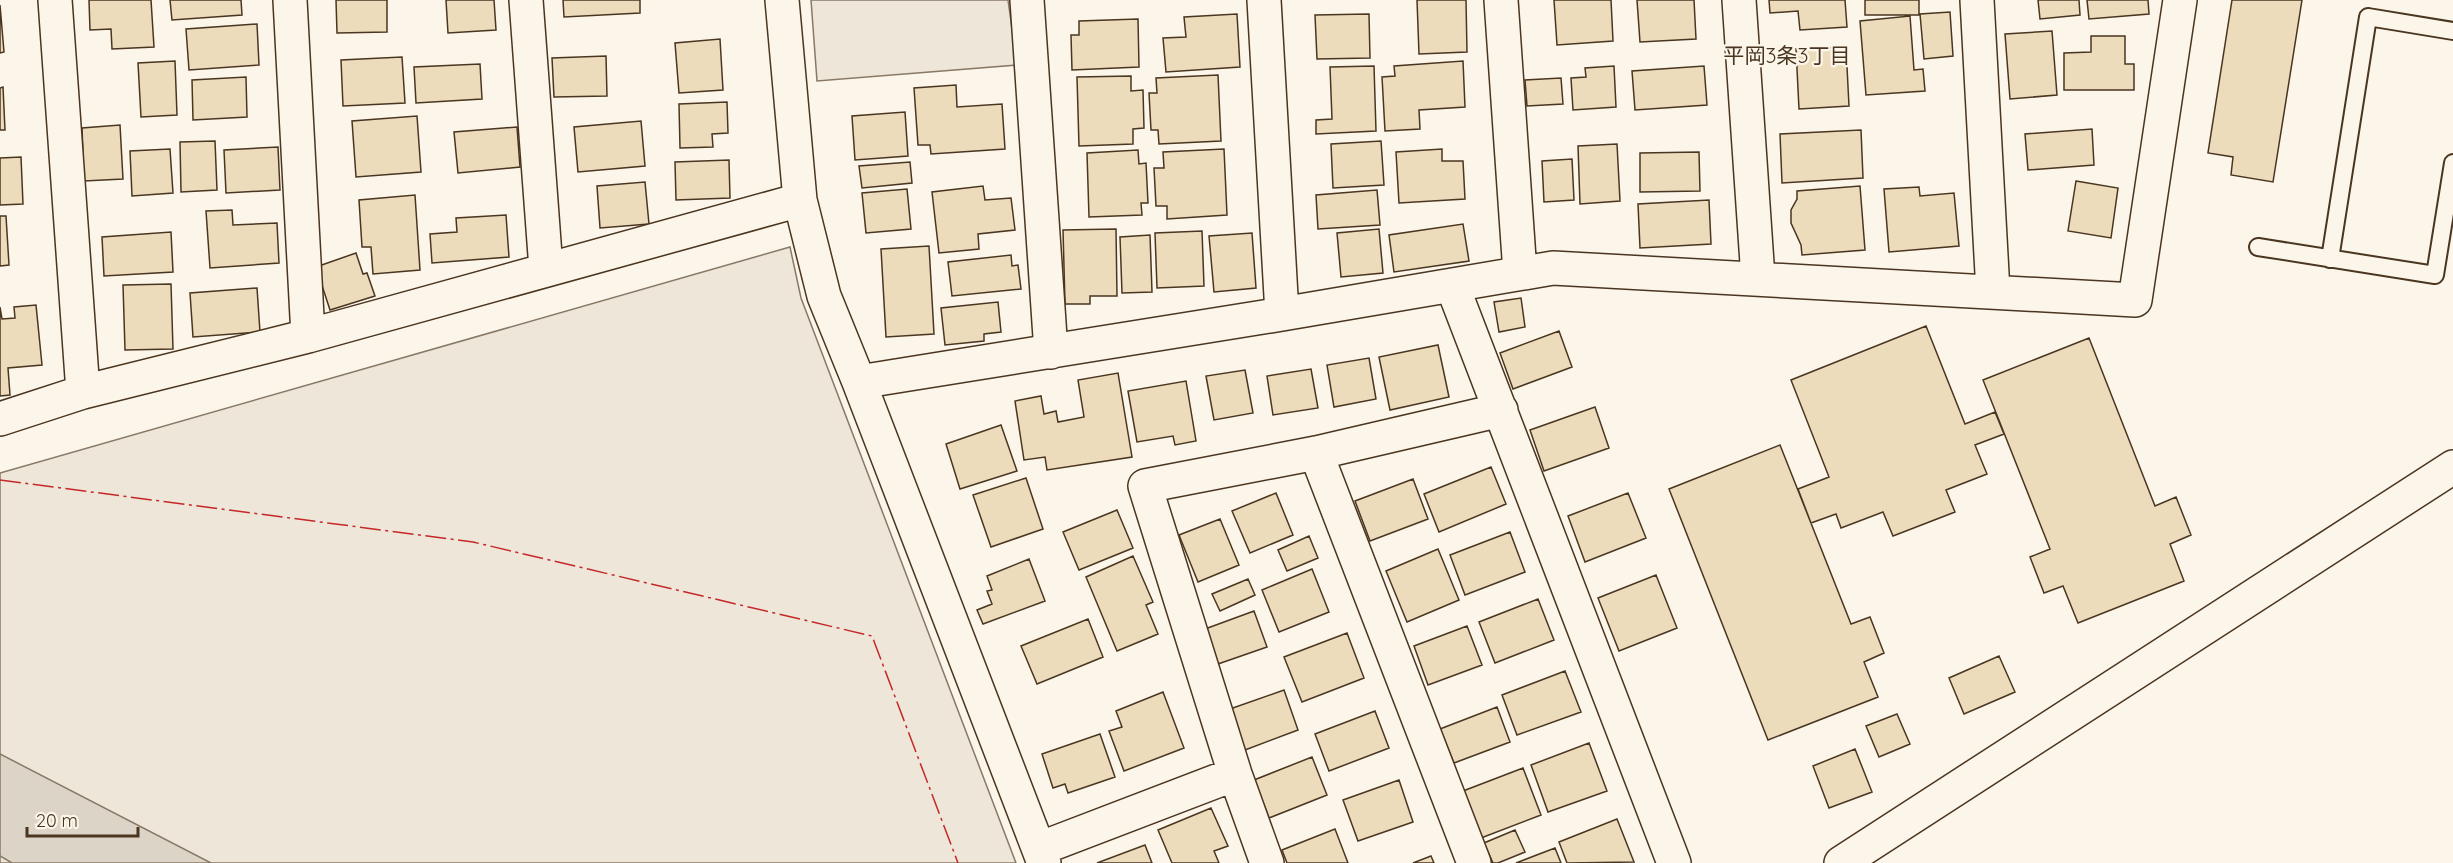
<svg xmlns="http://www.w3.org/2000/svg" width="2453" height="863" viewBox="0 0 2453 863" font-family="Quicksand,'Noto Sans JP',sans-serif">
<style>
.green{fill:#ede6d9;stroke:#887966;stroke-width:1.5}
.water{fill:#dcd4c6;stroke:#887966;stroke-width:1.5}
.building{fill:#ecdcbc;stroke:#4a3520;stroke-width:1.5}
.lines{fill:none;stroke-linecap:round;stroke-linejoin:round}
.lane-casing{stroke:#4a3520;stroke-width:20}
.street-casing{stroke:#4a3520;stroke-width:36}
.lane{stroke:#fbf6e9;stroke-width:16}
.street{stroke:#fbf6e9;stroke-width:33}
.power{stroke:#c62828;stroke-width:1.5;stroke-dasharray:21 4.5 3 4.5;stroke-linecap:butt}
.labels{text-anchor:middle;stroke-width:4.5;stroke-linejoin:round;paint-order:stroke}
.neighbourhood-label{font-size:21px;fill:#4a3520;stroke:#fbf6e9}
</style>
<rect width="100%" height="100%" fill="#fbf6e9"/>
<path class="green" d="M811 0H1008L1017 65 817 81Z
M790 247 801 298 1016 863H0V473Z"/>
<path class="water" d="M0 754 211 863H12L0 856Z"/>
<path class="building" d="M89 0H151L154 47 112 49 111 29 90 30Z
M170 0H241L242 15 172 20Z
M336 0H387V32L337 33Z
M446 0H494L496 30 448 33Z
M563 0H640V13L564 17Z
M1417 0H1466L1467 52 1419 54Z
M1554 0H1611L1613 41 1557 45Z
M1637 0H1694L1696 39 1640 42Z
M1769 0H1845L1847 27 1800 30 1798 11 1770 13Z
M1865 0H1919V15H1865Z
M2038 0H2079L2080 15 2040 19Z
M2087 0H2148L2149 14 2089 19Z
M2232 0H2302L2273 182 2231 175 2233 157 2208 153Z
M0 5 4 52 0 53Z
M1950 12 1953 56 1924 59 1920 14Z
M1237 14 1240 67 1166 72 1163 38 1186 37 1184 17Z
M1369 14 1370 58 1317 59 1315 15Z
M1910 16 1914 70 1923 69 1925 91 1866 95 1860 21Z
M1138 19 1139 67 1072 70 1071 35H1079V21Z
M257 24 259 65 189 70 186 29Z
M2052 31 2057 95 2010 99 2005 34Z
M2091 36H2125V64H2134V90H2064V53L2091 52Z
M720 39 723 90 679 93 675 43Z
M1846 47 1849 106 1799 109 1796 49Z
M606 56 607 96 554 97 552 58Z
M402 57 405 103 343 106 341 60Z
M175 61 177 115 141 117 138 63Z
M1463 61 1465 107 1419 110 1420 129 1385 131 1382 77 1395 76 1394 66Z
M480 64 482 99 416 103 414 67Z
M1374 66 1376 131 1316 134V120L1332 119 1330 67Z
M1614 66 1616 107 1573 110 1571 78 1586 77 1585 68Z
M1704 66 1707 105 1635 110 1632 71Z
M1218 75 1221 141 1159 144 1158 130H1151L1149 93H1157L1156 78Z
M1131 76V91L1143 90 1144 128 1133 129V144L1079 146 1077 77Z
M246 77 247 117 193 120 192 80Z
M1561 78 1563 104 1527 106 1525 80Z
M956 85 957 107 1002 104 1005 149 931 154 930 145H918L914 88Z
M3 87 5 130H0V88Z
M727 102 728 133 712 134 713 147 680 148 679 104Z
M905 112 908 156 855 160 852 116Z
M417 116 421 172 356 177 352 121Z
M641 121 645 166 578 172 574 127Z
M120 125 123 179 84 181 82 128Z
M517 127 520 167 458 173 454 132Z
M2092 129 2094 165 2028 170 2025 134Z
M1861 130 1863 178 1782 183 1780 134Z
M215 141 217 190 181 192 180 142Z
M1381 141 1384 185 1333 188 1331 144Z
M1617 144 1620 201 1580 204 1578 146Z
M278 147 280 190 226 193 224 150Z
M170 149 173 193 132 196 130 151Z
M1224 149 1227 215 1167 219V206H1156L1154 168H1164L1163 152Z
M1442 149V161H1463L1465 199 1399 203 1396 152Z
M1138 150 1139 164 1146 163 1148 203H1141L1142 215 1089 217 1087 153Z
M1699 152 1700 191 1640 192V153Z
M21 157 23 204 0 205V158Z
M1572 159 1574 200 1544 202 1542 161Z
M729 160 730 198 676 200 675 162Z
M910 162 912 183 862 188 859 166Z
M2076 181 2118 188 2111 238 2068 231Z
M645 182 649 224 600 228 597 186Z
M983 186 985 200 1011 198 1015 230 978 234 979 249 939 253 932 192Z
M1860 186 1865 250 1802 255 1801 245 1791 223V210L1797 199V191Z
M1919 187 1920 196 1954 193 1959 246 1889 252 1884 189Z
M907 189 911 229 866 233 862 193Z
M1377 190 1380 225 1318 229 1316 195Z
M415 195 420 270 373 274 371 247H362L359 200Z
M1709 200 1711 244 1640 248 1638 204Z
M232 210 233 225 277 223 279 263 210 268 206 211Z
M506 215 509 257 432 263 430 234 457 232 456 218Z
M0 216H6L9 265 0 266Z
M1463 224 1469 261 1394 272 1389 235Z
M1116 229 1117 296H1090V304H1065L1063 230Z
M1379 229 1383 273 1341 277 1337 233Z
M1202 231 1204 286 1157 288 1155 233Z
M171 232 173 272 104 276 102 237Z
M1252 233 1256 288 1214 292 1209 236Z
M1150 235 1152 292 1122 293 1120 237Z
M929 246 934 334 886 337 881 249Z
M356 253 363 274 367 273 375 296 330 310 316 267Z
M1011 255 1012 266 1018 265 1021 289 952 296 948 262Z
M171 284 173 349 125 350 123 285Z
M257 288 260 332 193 337 190 293Z
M1521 298 1525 327 1499 332 1494 302Z
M998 302 1001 332 984 334V341L945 345 941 308Z
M36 305 42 365 8 368 10 395 0 396V307L2 319 15 318 14 307Z
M1926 326 1965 424 1995 412 2004 434 1975 445 1987 474 1946 490 1955 512 1893 536 1883 512 1841 528 1836 514 1811 523 1798 489 1829 477 1791 380Z
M1559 331 1572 367 1513 389 1500 353Z
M2089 338 2155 506 2176 497 2191 535 2170 544 2184 581 2078 623 2063 586 2044 593 2030 557 2050 549 1983 380Z
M1438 345 1449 397 1390 410 1379 357Z
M1369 358 1376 399 1334 407 1327 365Z
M1311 369 1318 408 1273 415 1267 376Z
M1245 370 1253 413 1214 420 1206 376Z
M1118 373 1132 457 1047 470 1045 457 1024 460 1015 401 1041 396 1044 414 1056 411 1058 422 1084 417 1078 380Z
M1186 381 1196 441 1175 445 1173 436 1137 442 1128 391Z
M1595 407 1609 448 1544 471 1530 430Z
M1001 425 1017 471 960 489 946 444Z
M1780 445 1851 624 1870 617 1884 653 1864 662 1878 697 1768 740 1669 489Z
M1491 467 1506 504 1439 532 1424 494Z
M1026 478 1043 529 991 547 973 495Z
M1413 479 1428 519 1370 541 1355 501Z
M1276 493 1293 535 1250 553 1232 511Z
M1628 493 1646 538 1585 562 1568 516Z
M1117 510 1133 548 1079 570 1063 532Z
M1220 519 1239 565 1198 582 1179 535Z
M1510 532 1525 572 1465 595 1450 555Z
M1309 536 1318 558 1287 571 1278 550Z
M1438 549 1459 600 1407 622 1386 571Z
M1133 556 1153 602 1146 605 1158 634 1117 651 1086 577Z
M1029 559 1045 601 983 624 977 610 992 604 987 591 992 590 987 576Z
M1312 569 1329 612 1279 632 1262 590Z
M1656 575 1677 628 1619 651 1598 598Z
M1248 579 1255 595 1220 611 1212 594Z
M1538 599 1554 640 1495 663 1479 622Z
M1254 611 1267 647 1218 664 1205 629Z
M1088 619 1103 657 1037 684 1021 646Z
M1467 626 1482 665 1428 685 1414 646Z
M1347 633 1364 678 1302 702 1284 657Z
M1999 656 2015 692 1964 714 1949 678Z
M1565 671 1581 712 1517 735 1502 695Z
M1284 690 1298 730 1245 750 1230 709Z
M1163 692 1184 748 1124 771 1109 731 1122 727 1116 711Z
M1497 707 1510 742 1454 763 1440 729Z
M1375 711 1389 748 1329 771 1315 734Z
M1897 714 1910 744 1879 757 1866 726Z
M1100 734 1115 777 1068 793 1065 784 1053 788 1042 754Z
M1589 743 1607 791 1548 812 1531 765Z
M1855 749 1872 792 1829 808 1813 766Z
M1312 757 1327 795 1269 818 1254 780Z
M1523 768 1541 815 1481 838 1463 791Z
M1399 780 1413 822 1358 841 1343 800Z
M1211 808 1228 846 1214 851 1219 863H1172L1158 830Z
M1617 819 1634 862 1567 863 1559 842Z
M1335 829 1348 863H1287L1282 850Z
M1515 830 1525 852 1498 863H1493L1484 843Z
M1145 845 1152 863H1097Z
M1555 848 1561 863H1516Z
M1431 856 1434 863H1413Z"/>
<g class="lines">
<g class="lane-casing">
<path id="lane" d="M2258 247 2435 275 2453 163
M2330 259 2368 17 2453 31"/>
</g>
<g class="street-casing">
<path id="street" d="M55 0 83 392
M290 0 308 336
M526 0 546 269
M782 0 800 200 824 296 859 382 1044 863
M1027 0 1051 352
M1264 0 1282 314
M1501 0 1520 273
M1739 0 1758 278
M1977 0 1993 292
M1452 285 1674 863
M859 382 1282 314 1553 268 2135 300 2180 0
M0 419 83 392 308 336 800 200
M1316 453 1474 863
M1039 849 1235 774
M1267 863 1235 774 1145 486 1316 453 1501 410
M1841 863 2453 467"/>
</g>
<use href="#lane" class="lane"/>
<use href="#street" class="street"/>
<path class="power" d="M0 480 473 542 872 636 958 863"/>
</g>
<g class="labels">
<g class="neighbourhood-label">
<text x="1787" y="63">平岡3条3丁目</text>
</g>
</g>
<path d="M27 827v9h111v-9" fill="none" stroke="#4a3520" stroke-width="3"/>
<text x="36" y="827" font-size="18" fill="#4a3520" stroke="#fbf6e9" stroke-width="4.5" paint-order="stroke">20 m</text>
</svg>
